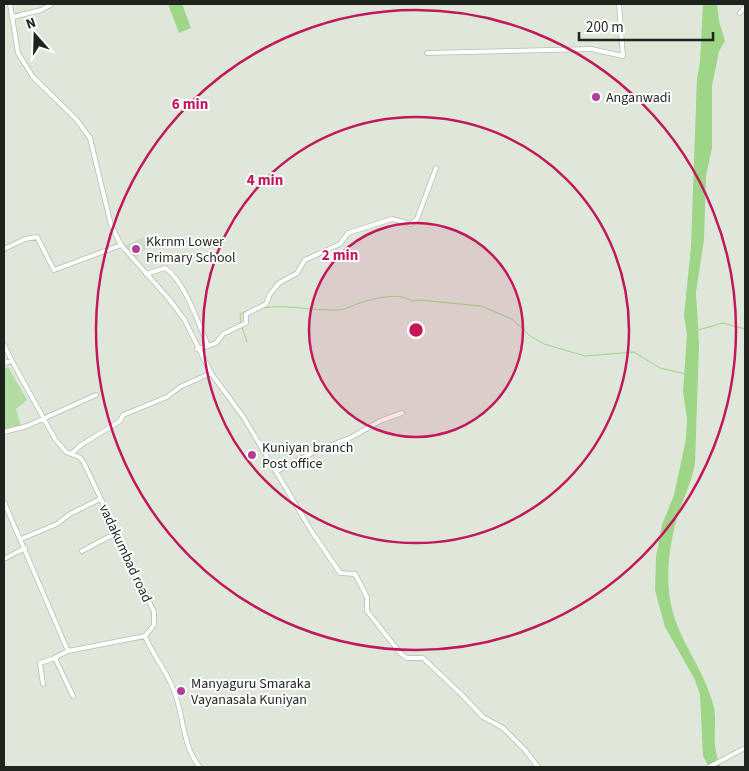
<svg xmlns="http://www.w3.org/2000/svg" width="749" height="771" viewBox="0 0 749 771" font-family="'Source Sans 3',sans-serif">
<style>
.built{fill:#cedbc9}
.green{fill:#b2dca1}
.water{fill:#9ed586}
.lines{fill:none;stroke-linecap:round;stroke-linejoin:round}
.stream{stroke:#9ed586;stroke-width:1}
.minor-casing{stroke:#b5beb1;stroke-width:5.5}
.minor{stroke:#fff;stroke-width:4}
.ring{fill:none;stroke:#c2185b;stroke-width:2.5}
.poi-dot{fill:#b13f99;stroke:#fff;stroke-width:2}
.labels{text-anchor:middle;stroke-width:4;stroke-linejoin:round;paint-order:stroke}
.poi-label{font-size:14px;fill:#1f231e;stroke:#fff;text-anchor:start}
.street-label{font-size:14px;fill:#1f231e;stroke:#fff}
.centre{fill:#c2185b;stroke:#fff;stroke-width:2.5}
.ring-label{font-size:15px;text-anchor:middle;font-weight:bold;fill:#c2185b;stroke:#fff;stroke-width:4;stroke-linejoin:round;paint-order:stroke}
</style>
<rect width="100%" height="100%" fill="#dee7da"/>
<path class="built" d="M144 237 148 247 139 254 136 262 124 246Z"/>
<path class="green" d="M8 367 27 400 16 409 21 426 4 431V369Z"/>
<path class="water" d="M168 4H182L191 28 179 33Z
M703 4H717L719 21 725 41 719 51 712 86V148L706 176 704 240 696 292 699 344 695 463C692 482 684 497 678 514 669 544 664 582 673 613 682 644 704 671 713 704 719 725 709 741 721 767H709L703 756 700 694 694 678 665 627 655 590 656 557 662 525 674 495 686 439 687 418 683 392 687 334 684 316 691 247 697 78 700 62Z"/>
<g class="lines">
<path class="stream" d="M262 308C290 304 311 311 338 310 346 310 352 305 360 303 375 298 398 292 412 301L419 300 481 306 512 319 530 336 544 344 585 356 634 352 660 368 686 374
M241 323 240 314 250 310
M242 327 247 342
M698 330 723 323 745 329"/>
<g class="minor-casing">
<path id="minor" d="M10 4 18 53 33 77 76 119 90 138 111 225 121 245 169 299 184 319 211 373 244 418 312 532 340 573 355 574 367 597V611L401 654 407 658H423L462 695 483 717 503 728 525 750 538 767
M740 13 745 7
M13 17 41 10 52 4
M427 53 591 49 623 56 619 4
M4 249 25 239 37 237 54 270 121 245
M146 274 165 268C185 281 199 325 208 346L197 349
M4 345 12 361
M208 346 216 343 223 334 246 323V314L266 304 270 294 279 283 297 273 305 260 340 244 348 233 392 219 411 224 417 219 436 168
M4 363 12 361 55 439 66 452 79 457 83 461 154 612V625L145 636C153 656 167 671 174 691 184 715 182 747 200 767
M4 432 27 426 96 395
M71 454 81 445 120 421 123 415 167 397 180 387 211 373
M277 471 316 451 352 437 380 421 402 413
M4 502 68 651 145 636
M21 539 57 524 70 514 100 499
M82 551 116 533
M4 559 25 548
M55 658 73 696
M43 684 40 663 52 659 68 651
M709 767 745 748"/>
</g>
<use href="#minor" class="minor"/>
</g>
<circle cx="416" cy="330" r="107" fill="#c2185b" fill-opacity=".12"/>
<g class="ring">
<circle cx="416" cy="330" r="107"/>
<circle cx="416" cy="330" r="213"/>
<circle cx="416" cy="330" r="320"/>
</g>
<g class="poi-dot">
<circle cx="596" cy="97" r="5"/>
<circle cx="136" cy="249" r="5"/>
<circle cx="252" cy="455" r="5"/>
<circle cx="181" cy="691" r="5"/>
</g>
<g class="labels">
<g class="poi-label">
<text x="606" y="102">Anganwadi</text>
<text x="146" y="246">Kkrnm Lower<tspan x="146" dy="16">Primary School</tspan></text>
<text x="262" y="452">Kuniyan branch<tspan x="262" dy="16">Post office</tspan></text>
<text x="191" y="688">Manyaguru Smaraka<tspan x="191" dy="16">Vayanasala Kuniyan</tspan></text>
</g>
<g class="street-label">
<text transform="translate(126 553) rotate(65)" y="5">vadakumbad road</text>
</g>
</g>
<circle cx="416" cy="330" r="8" class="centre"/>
<g class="ring-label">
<text x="190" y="109">6 min</text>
<text x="265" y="185">4 min</text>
<text x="340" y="260">2 min</text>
</g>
<rect width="749" height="771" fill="none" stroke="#1f231e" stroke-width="10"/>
<g transform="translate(35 35) rotate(340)" stroke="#ffffff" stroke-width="4" paint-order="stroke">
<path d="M0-4L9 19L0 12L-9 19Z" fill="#1f231e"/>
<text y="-8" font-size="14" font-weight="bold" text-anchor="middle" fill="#1f231e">N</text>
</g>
<path d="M579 32v8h134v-8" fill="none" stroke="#1f231e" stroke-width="2.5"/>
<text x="586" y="32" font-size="15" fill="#1f231e" stroke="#ffffff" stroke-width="4" paint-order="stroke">200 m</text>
</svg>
